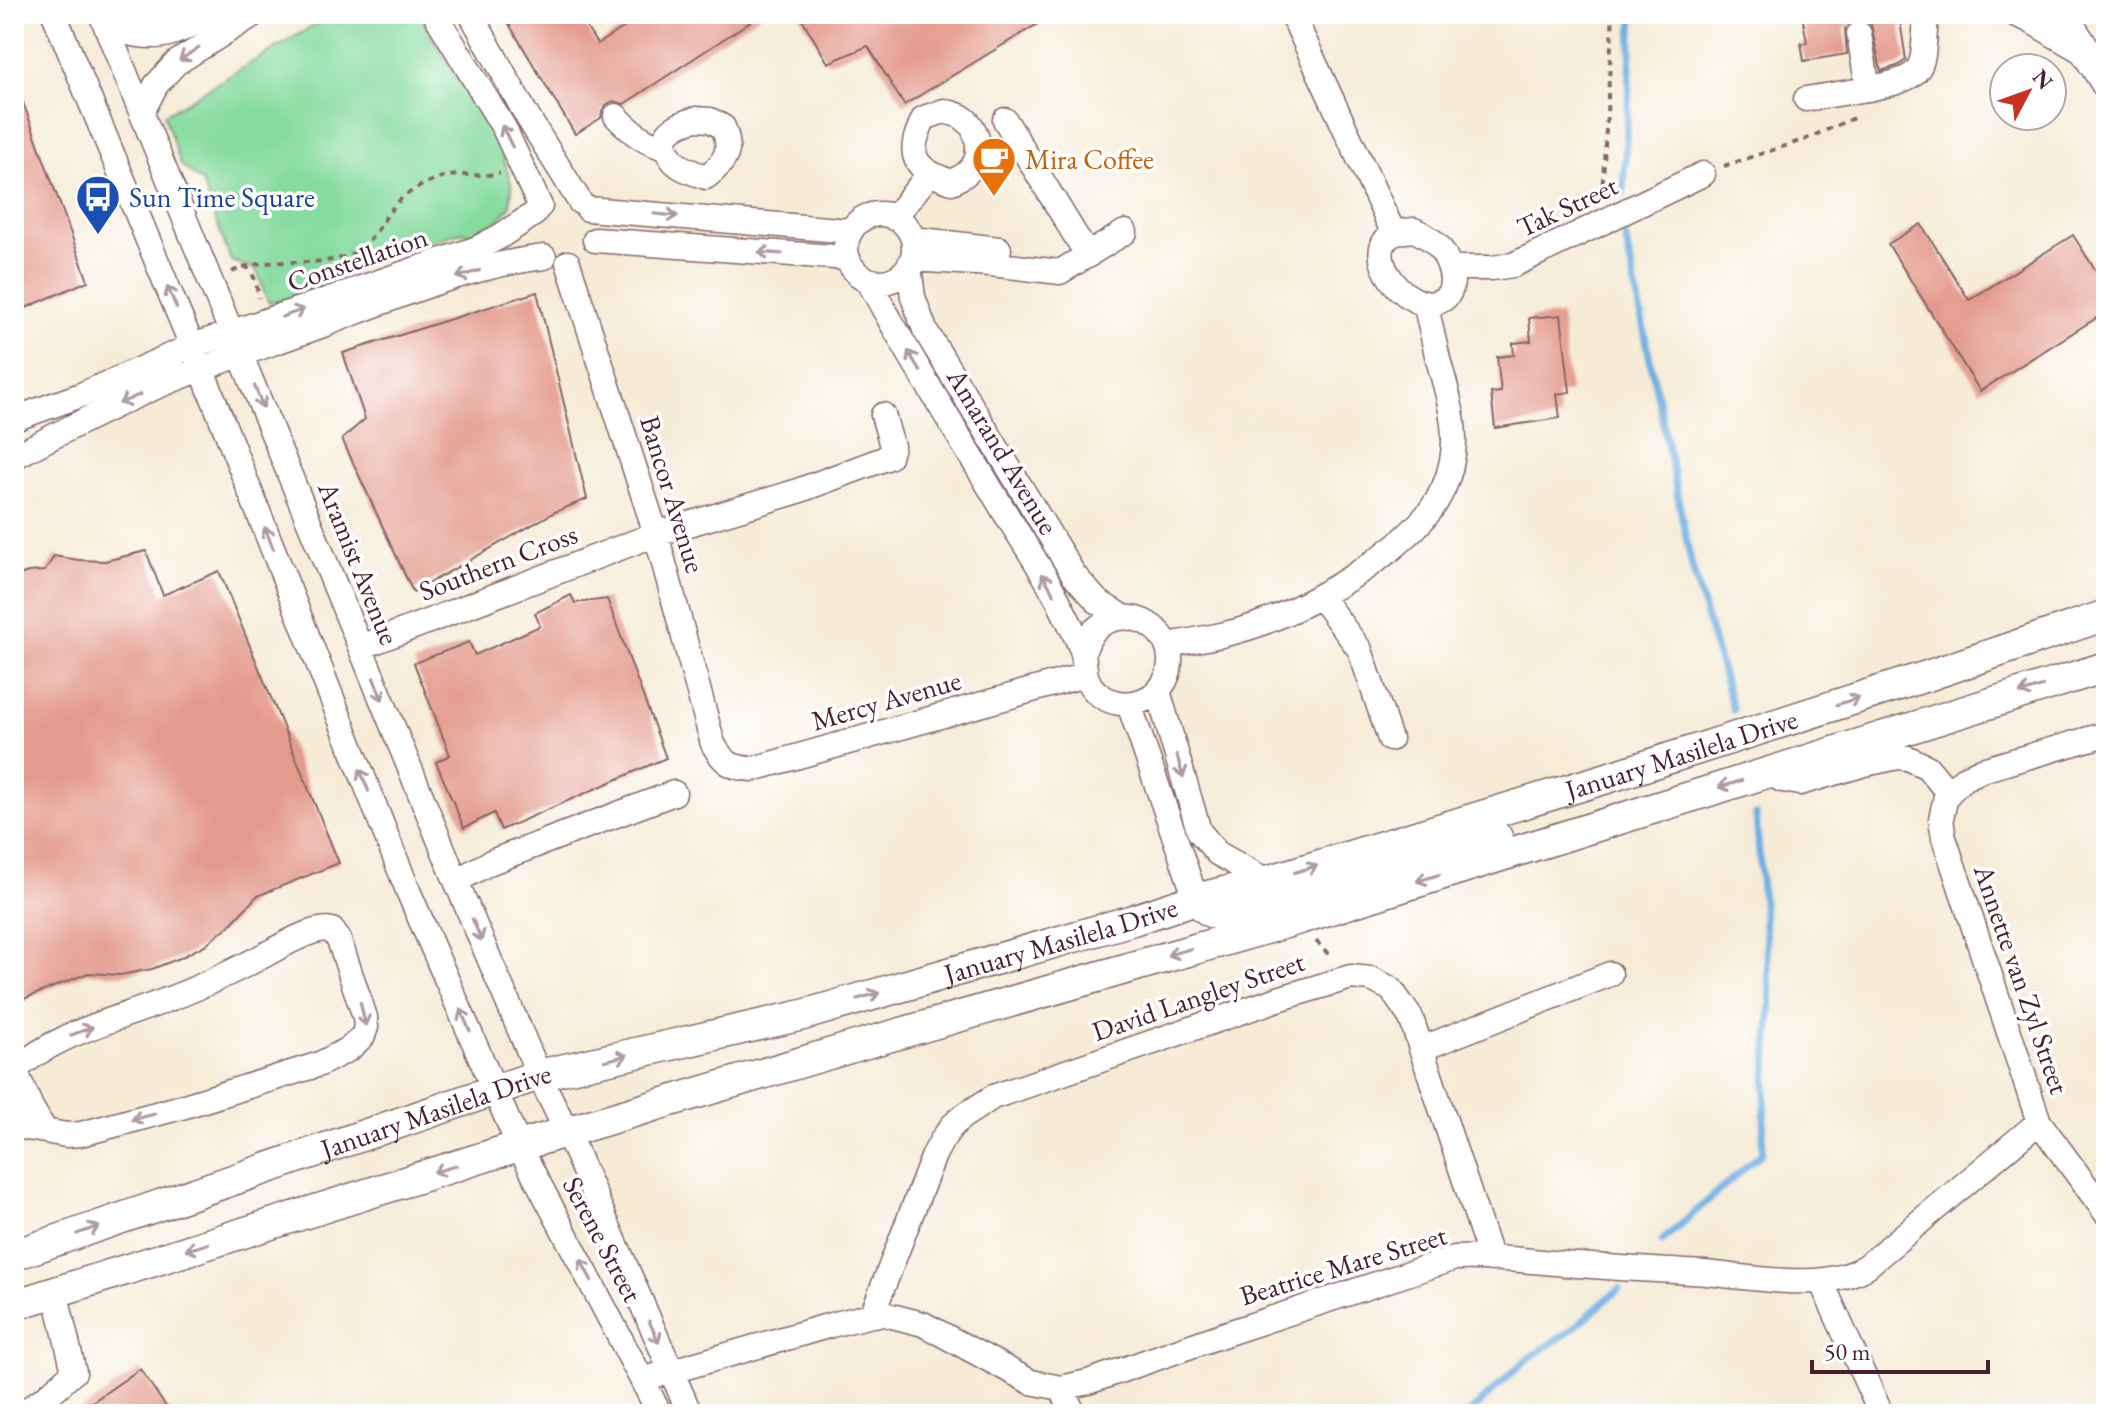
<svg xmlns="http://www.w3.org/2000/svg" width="2120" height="1428" viewBox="0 0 2120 1428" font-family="'EB Garamond',serif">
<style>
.green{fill:#86db9f;stroke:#687d65;stroke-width:2}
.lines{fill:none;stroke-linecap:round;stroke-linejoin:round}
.stream{stroke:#6fafe2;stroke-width:7}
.building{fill:#e49b8d}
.minor-tunnel{stroke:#d3c2b4;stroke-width:24;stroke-dasharray:24 12;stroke-linecap:butt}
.minor-casing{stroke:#866667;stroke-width:27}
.major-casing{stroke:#866667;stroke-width:33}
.path{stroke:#866667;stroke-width:4;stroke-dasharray:6 6;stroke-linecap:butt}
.minor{stroke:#fff;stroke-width:24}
.major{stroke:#fff;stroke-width:30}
.oneway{stroke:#ae9aa0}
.labels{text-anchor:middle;stroke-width:7;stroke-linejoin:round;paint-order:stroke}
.food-label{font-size:28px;fill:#c56008;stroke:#fff;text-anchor:start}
.transit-label{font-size:28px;fill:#164399;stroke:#fff;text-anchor:start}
.street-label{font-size:28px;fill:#4a1f2b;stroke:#fff}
</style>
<rect width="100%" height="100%" fill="#fff"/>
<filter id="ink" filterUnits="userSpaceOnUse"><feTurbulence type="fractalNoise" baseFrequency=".0125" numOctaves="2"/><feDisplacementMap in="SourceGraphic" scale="16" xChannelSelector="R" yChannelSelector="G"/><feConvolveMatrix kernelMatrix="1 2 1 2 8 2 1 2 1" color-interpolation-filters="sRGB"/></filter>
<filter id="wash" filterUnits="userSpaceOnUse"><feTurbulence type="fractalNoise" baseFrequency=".006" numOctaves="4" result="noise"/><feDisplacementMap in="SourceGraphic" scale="32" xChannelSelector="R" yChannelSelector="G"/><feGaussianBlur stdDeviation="1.8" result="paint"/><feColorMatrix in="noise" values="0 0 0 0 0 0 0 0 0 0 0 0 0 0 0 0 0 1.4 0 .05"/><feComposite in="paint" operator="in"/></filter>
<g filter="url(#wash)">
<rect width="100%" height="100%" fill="#f5ebd6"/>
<path class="green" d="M333 14H418L501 151 512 186 510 207 493 226H482L475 233H458L344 268 325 289 269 303C262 292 262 280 256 269L231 261 202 182 181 165 164 115Z"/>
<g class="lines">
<path class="stream" d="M1623 193 1633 14
M1625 236 1692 567 1733 710
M1662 1241 1762 1153 1771 1003 1756 815
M1468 1414 1526 1360 1570 1331 1619 1289"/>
</g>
<g id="blocks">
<path class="building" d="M503 14H578L597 44 646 14H762L624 104 613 101 606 105 602 111 601 118 575 134Z
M799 14H1054L904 105 868 46 828 63Z
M1802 14H1899L1906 60 1897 66 1881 71 1871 25 1865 20 1857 19 1849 23 1845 29 1847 54 1804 61 1801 43H1807Z
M14 83H16L88 281 14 313Z
M1921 224 1969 300 2073 235 2106 287V312L1980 391 1888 244Z
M537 292 587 499 555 512 413 592 342 439 365 419 343 353Z
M1561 315 1570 392 1557 394 1560 418 1495 428 1491 393 1501 392 1497 357 1514 355 1513 343 1531 341 1529 318Z
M146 551 163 595 219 571 339 863 257 896 230 925 205 945 180 958 152 969 120 975 88 973 14 1003V577L28 572 45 571 54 556 78 560 105 561Z
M571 595 575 603 607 599 666 758 501 830 494 813 464 828 436 762 450 755 414 663 469 642 475 655 540 626 535 613Z
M140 1369 171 1414H75Z"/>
</g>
</g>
<g filter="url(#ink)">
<use href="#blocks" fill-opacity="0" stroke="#866667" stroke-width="2"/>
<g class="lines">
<path class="minor-tunnel" d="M1856 14 1859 34"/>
<g class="minor-casing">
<path id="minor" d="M54 14 202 370 409 893 519 1146 660 1414
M101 14 456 881 539 1075 567 1132 690 1414
M435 14 504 128 540 206
M471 14 527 116 580 202
M1292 14 1394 234
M2015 14 2029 20 2088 55
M107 27C156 42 167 39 211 14
M1868 89C1929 76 1922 72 1926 14
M1806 99 1868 89 1859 34
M944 111C950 113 957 114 962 117 980 128 984 158 968 172 964 176 957 179 952 182 912 169 906 155 924 118Z
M142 112 156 85 176 63 254 14
M616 116C631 132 645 143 666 148
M696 119 710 120 723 127C733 150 726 162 706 177 695 173 679 169 672 159 653 134 677 124 696 119Z
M1005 120 1088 256
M588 209 851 231
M846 248a34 34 0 1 1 68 0a34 34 0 1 1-68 0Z
M894 218 929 174
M1414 230C1423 234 1432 239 1439 247 1452 263 1462 297 1434 303 1406 309 1363 257 1390 236 1397 231 1406 231 1414 230Z
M913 239 999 249
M595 240 848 258
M912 259 991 264 1060 272 1125 232
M568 263 656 534 713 744C724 763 731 768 753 769L1085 675
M909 266 913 297 925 330 1074 575 1097 601 1123 617
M1450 268H1492L1513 265 1703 174
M868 280C910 359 958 434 1004 511 1023 542 1044 572 1060 604 1066 617 1080 642 1083 654 1086 670 1083 680 1097 693 1122 714 1162 702 1169 670 1178 630 1128 601 1097 628 1089 634 1086 644 1083 654
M14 419 81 395 192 346 478 248 499 237 534 214
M14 457C59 433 104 410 151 389 209 364 269 345 328 323 398 296 469 266 544 257
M1320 596 1360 650 1390 739
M1167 645C1201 639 1236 634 1267 621 1319 601 1417 544 1441 493 1449 478 1454 457 1454 440 1454 415 1446 387 1439 363 1434 343 1430 323 1425 303
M361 647 656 534 795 492 889 457 892 446 883 415
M1158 691 1199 831 1217 853 1267 881
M1129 704 1196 899
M2106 734 1982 770 1963 779 1946 796 1941 819 1944 838 2039 1122 2106 1213
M1767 772 1782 780 1800 783 1865 764 1898 757 1908 758 1927 767 1948 792
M456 881 491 862 674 793
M1421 1049 1610 974
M14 1071 15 1070C57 1033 113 1021 164 1001 197 989 228 974 259 958 277 949 313 925 332 930L339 940 365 1017 366 1027 363 1036 349 1049 320 1064 178 1108 81 1134 66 1135 45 1131 31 1107 15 1070
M14 1126 45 1131
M1821 1281 1881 1414
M872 1315 934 1155 942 1140 952 1126 962 1117 993 1097 1278 999 1351 977 1371 979 1391 989 1411 1018 1491 1259
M655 1376 831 1325 872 1315 884 1314 923 1324 1031 1382 1061 1388 1088 1382 1225 1334 1455 1258C1491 1256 1529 1261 1565 1264 1612 1268 1659 1270 1705 1273 1752 1277 1827 1293 1867 1266L2039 1122
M1061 1388 1074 1414
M21 1414 46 1397 74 1372 55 1291"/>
</g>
<g class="major-casing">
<g id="major">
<path d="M2062 14 2106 83"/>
<path d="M1196 899C1210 915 1217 917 1237 914L1380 870 1497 837"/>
<path id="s1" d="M14 1255 539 1075 803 1015 1133 920 1196 899 1267 881 1604 779 1930 675 2106 615"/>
<path d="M14 1305 519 1146 856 1046 1296 920 2106 667"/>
</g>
</g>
<path class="path" d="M1724 166 1806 139 1858 116
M1602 195 1613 14
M245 265C256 276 256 284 259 298
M232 272C267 254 310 269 347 256 376 247 382 212 406 195 415 189 428 181 439 178 458 172 481 178 500 173
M1316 941 1332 958"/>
<use href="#minor" class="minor"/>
<use href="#major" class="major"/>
</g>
<defs><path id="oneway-shaft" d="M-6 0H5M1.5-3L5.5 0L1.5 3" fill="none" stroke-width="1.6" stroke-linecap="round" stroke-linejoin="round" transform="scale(2)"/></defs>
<g class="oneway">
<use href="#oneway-shaft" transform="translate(189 54) rotate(146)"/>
<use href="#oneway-shaft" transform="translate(507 136) rotate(-116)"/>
<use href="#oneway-shaft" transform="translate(666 215) rotate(5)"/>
<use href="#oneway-shaft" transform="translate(770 253) rotate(-176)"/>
<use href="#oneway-shaft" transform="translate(468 274) rotate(163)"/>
<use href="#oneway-shaft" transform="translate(172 297) rotate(-113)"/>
<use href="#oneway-shaft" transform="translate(293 313) rotate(-19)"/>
<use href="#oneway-shaft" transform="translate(914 361) rotate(-121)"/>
<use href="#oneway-shaft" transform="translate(259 397) rotate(68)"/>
<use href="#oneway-shaft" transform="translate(130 399) rotate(156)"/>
<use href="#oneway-shaft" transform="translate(269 538) rotate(-112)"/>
<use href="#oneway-shaft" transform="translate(1048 584) rotate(-121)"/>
<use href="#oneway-shaft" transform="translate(378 689) rotate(68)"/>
<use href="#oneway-shaft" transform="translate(2031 690) rotate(163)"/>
<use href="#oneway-shaft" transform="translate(1848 701) rotate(-18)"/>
<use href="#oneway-shaft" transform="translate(1180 766) rotate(74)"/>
<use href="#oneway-shaft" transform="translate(364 780) rotate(-112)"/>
<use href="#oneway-shaft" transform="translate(1730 784) rotate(163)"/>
<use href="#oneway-shaft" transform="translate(1306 869) rotate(-17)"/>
<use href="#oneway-shaft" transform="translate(1428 878) rotate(163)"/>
<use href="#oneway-shaft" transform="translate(477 930) rotate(67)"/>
<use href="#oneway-shaft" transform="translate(1179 952) rotate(164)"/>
<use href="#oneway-shaft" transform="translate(868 996) rotate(-16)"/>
<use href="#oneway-shaft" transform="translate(363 1014) rotate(77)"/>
<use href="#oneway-shaft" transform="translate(465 1020) rotate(-114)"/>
<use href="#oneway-shaft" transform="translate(82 1031) rotate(-21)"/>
<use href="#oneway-shaft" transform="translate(616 1058) rotate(-13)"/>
<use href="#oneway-shaft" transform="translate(143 1117) rotate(165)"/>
<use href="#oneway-shaft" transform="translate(445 1169) rotate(163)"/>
<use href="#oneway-shaft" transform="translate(88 1230) rotate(-19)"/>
<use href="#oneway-shaft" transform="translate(197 1247) rotate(163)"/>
<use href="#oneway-shaft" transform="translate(586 1270) rotate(-118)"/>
<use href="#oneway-shaft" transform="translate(654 1332) rotate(66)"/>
</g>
</g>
<defs>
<g id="cafe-pin" transform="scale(2.3)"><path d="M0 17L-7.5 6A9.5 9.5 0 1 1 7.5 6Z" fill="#e8710a" stroke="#fff"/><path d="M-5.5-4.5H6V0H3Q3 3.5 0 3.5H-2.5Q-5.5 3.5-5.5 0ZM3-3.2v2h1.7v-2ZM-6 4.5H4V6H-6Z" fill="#fff"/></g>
<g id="bus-pin" transform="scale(2.3)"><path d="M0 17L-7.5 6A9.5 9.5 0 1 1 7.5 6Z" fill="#1a4fb4" stroke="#fff"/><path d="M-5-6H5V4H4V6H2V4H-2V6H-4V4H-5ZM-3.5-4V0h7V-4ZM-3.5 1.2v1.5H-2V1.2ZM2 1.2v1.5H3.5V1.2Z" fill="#fff"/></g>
</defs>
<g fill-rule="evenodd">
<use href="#cafe-pin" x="994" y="159"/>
<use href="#bus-pin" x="98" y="197"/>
</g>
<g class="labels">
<g class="food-label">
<text x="1025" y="169">Mira Coffee</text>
</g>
<g class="transit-label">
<text x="129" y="207">Sun Time Square</text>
</g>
<g class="street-label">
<text transform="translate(1567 206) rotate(-25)" y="10">Tak Street</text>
<text transform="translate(357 259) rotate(-19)" y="10">Constellation</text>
<text transform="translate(1003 451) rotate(59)" y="10">Amarand Avenue</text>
<text transform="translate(673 494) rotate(73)" y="10">Bancor Avenue</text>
<text transform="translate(498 562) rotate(-21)" y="10">Southern Cross</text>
<text transform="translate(359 563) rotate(68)" y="10">Aramist Avenue</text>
<text transform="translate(886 700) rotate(-16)" y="10">Mercy Avenue</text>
<text dy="10" stroke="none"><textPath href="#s1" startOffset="1742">January Masilela Drive</textPath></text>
<text dy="10" stroke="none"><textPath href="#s1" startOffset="1094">January Masilela Drive</textPath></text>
<text transform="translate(2022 979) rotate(71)" y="10">Annette van Zyl Street</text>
<text transform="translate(1198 996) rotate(-19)" y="10">David Langley Street</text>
<text dy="10" stroke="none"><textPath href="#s1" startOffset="446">January Masilela Drive</textPath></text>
<text transform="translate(603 1239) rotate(62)" y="10">Serene Street</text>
<text transform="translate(1343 1265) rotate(-17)" y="10">Beatrice Mare Street</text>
</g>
</g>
<rect width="2120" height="1428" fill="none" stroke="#fff" stroke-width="48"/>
<g transform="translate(2028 92) rotate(49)"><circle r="38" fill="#ffffff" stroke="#b7a5aa" stroke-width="2"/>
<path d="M0-6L14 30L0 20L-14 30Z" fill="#c8321e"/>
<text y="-12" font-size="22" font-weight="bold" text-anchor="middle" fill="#4a1f2b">N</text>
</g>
<path d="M1812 1360v12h176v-12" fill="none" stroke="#4a1f2b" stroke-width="4"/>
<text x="1824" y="1360" font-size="24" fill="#4a1f2b" stroke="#ffffff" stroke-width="6" paint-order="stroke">50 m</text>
</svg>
